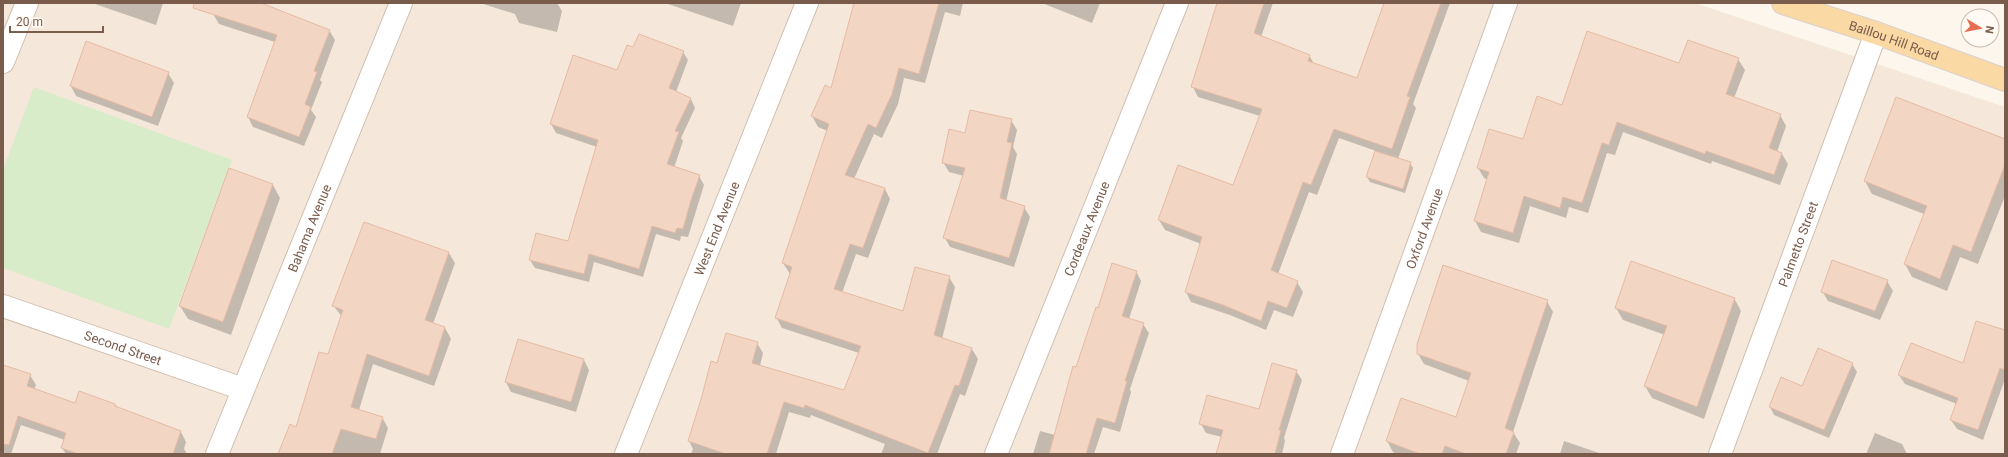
<svg xmlns="http://www.w3.org/2000/svg" width="2008" height="457" viewBox="0 0 2008 457" font-family="Roboto,sans-serif">
<style>
.residential{fill:#f5e8da}
.green{fill:#d8ecc9}
.shadow{fill:#0003}
.building{fill:#f3d5c3;stroke:#e6bba3}
.lines{fill:none;stroke-linecap:round;stroke-linejoin:round}
.minor-casing{stroke:#d1beb0;stroke-width:24}
.major-casing{stroke:#dad1cd;stroke-width:24}
.minor{stroke:#fff;stroke-width:22}
.major{stroke:#fbd9a5;stroke-width:22}
.labels{text-anchor:middle;stroke-width:3;stroke-linejoin:round;paint-order:stroke}
.street-label{font-size:13px;fill:#7a5c4d;stroke:#fffaf3}
</style>
<rect width="100%" height="100%" fill="#fdf6ec"/>
<path class="residential" d="M3 3H1695L2005 107V454H3Z"/>
<path class="green" d="M34 87 232 160 169 329 3 268V170Z"/>
<path class="shadow" d="M92 3H163L156 25Z
M217 3H258L329 30 335 40 320 80 322 82 311 110 316 117 304 146 253 127 248 117 275 42 219 24 213 14Z
M480 3H557L562 11 557 32 519 23 515 14Z
M665 3H741L733 26Z
M879 3H963L960 16 945 12 925 83 904 78 898 104 882 138 874 134 854 179 885 189 890 199 868 258 856 254 842 293 903 313 949 277 955 287 942 339 972 349 978 359 965 396 960 394 937 454H881L885 444 811 415 810 418 789 412 776 454H691L693 449 689 441 703 396 718 364 757 343 763 353 760 366 845 391 859 353 782 328 776 317 790 274 783 263 828 131 818 127 812 116 832 89Z
M1042 3H1100L1092 23Z
M1216 3H1273L1261 37 1309 55 1314 64 1358 79 1386 3H1450L1413 104 1416 108 1398 159 1410 163 1413 168 1405 193 1370 182 1367 177 1376 151 1339 138 1317 195 1309 192 1278 274 1297 282 1303 292 1293 317 1274 310 1266 330 1230 315 1191 302 1186 292 1201 244 1165 230 1159 220 1234 186 1260 116 1198 97 1193 87 1218 6Z
M683 52 688 60 676 92 691 99 695 108 681 138 683 141 674 168 699 176 704 185 688 237 681 236 680 241 656 234 643 277 594 262 589 282 535 268 530 260 569 242 597 147 556 133 551 124 618 72Z
M1738 59 1745 70 1734 98 1780 115 1786 126 1777 152 1782 154 1788 164 1780 185 1712 161 1711 164 1623 132 1615 155 1607 153 1588 213 1569 207 1566 218 1530 206 1519 243 1481 232 1475 221 1488 180 1484 178 1478 168 1524 141 1563 106 1680 65Z
M168 73 174 83 158 126 76 96 71 86Z
M1011 120 1017 130 1013 147 1017 154 1006 202 1024 207 1030 217 1014 267 950 247 945 238 964 176 949 172 943 162 966 134Z
M2005 140V196L1978 264 1960 257 1947 291 1912 277 1905 264 1924 214 1872 194 1865 181Z
M230 169 273 185 280 198 231 335 188 319 180 306Z
M449 253 455 263 433 324 445 328 451 339 434 386 373 364 359 410 382 417 388 428 380 454H279L296 428 328 356 342 317 333 305Z
M1136 271 1141 281 1129 319 1143 324 1149 333 1130 389 1131 392 1120 432 1103 427 1094 454H1033L1040 431 1055 435 1076 368 1098 309Z
M1887 281 1893 291 1880 320 1828 301 1822 291Z
M1734 298 1741 311 1704 419 1652 398 1645 386 1665 335 1623 320 1616 308Z
M1547 301 1553 312 1513 432 1520 443 1516 454H1396L1393 452 1387 441 1457 419 1469 381 1424 364 1418 354Z
M2005 331V379L1983 440 1957 429 1951 420 1957 404 1905 384 1899 375 1964 364Z
M584 360 589 370 576 412 511 392 506 382Z
M1852 364 1857 372 1829 438 1774 415 1770 407 1802 387Z
M3 366 30 375 36 385 34 389 76 405 115 404 117 408 181 432 186 442 184 449 187 454H66L62 448 65 440 21 425 11 454H3Z
M1296 371 1302 380 1284 438 1285 441 1282 454H1217L1222 437 1206 433 1201 424 1259 411Z
M1875 433 1902 444 1907 454H1866Z
M1564 441 1602 454H1560Z"/>
<path class="building" d="M194 3H261L330 30 314 71 317 72 305 104 311 107 299 137 247 117 277 35 193 8Z
M854 3H939L919 74 899 68 892 94 876 128 868 124 845 175 885 188 863 248 850 244 834 289 903 311 915 267 950 276 934 335 972 348 959 386 955 385 928 453 805 405 804 408 784 402 767 454H726L688 441 702 396 711 361 717 363 726 333 758 342 752 363 844 390 861 346 775 318 792 267 782 263 829 124 811 116 825 85 831 88Z
M1217 3H1264L1254 33 1310 55 1308 61 1357 78 1384 3H1441L1407 96 1410 97 1392 149 1334 129 1311 185 1303 182 1271 270 1298 281 1287 308 1268 301 1261 321 1223 305 1185 292 1202 237 1158 220 1178 165 1233 185 1262 109 1191 87Z
M1587 31 1679 63 1688 40 1739 58 1726 94 1781 114 1769 148 1782 153 1774 175 1706 151 1705 154 1617 122 1609 145 1602 143 1582 203 1563 197 1560 208 1524 196 1513 233 1474 221 1489 172 1477 168 1489 129 1523 139 1537 96 1562 105Z
M639 34 684 51 669 88 691 98 675 131 679 132 667 164 700 175 691 200 683 229 677 228 675 233 652 226 639 269 589 254 584 274 529 260 536 233 568 241 598 140 550 124 573 55 617 70 627 45 633 47Z
M86 41 169 72 152 117 70 86Z
M1896 97 2005 139V165L1971 252 1953 245 1940 279 1904 264 1927 206 1864 181Z
M970 110 1012 119 1007 142 1012 143 1000 198 1025 206 1009 258 943 238 965 168 942 163 949 129 965 133Z
M1375 151 1411 162 1403 189 1366 177Z
M229 168 273 184 223 322 179 306Z
M364 222 449 252 425 320 445 327 429 376 367 354 351 407 383 417 376 439 341 429 332 454H278L290 424 296 427 319 352 328 354 343 310 332 306Z
M1832 260 1888 280 1875 311 1821 292Z
M1631 261 1735 298 1697 407 1644 386 1667 326 1615 308Z
M1112 263 1137 271 1122 316 1144 323 1125 381H1127L1115 423 1097 418 1086 454H1049L1073 366 1076 367 1096 307 1098 308Z
M1443 265 1548 300 1505 428 1514 432 1506 454H1466L1445 446 1442 454H1420L1386 441 1401 398 1456 417 1471 373 1417 354V344Z
M1976 321 2005 330V370L2000 368 1978 430 1950 420 1958 398 1898 375 1911 343 1963 363Z
M518 339 584 359 571 402 505 382Z
M1818 348 1853 363 1824 430 1769 407 1781 377 1802 386Z
M1272 363 1297 370 1279 430H1281L1275 454H1216L1223 430 1199 424 1207 395 1259 409Z
M3 365 31 374 27 386 75 403 79 391 115 404V406L181 431 173 454H79L61 448 66 433 18 416 9 445 3 444Z"/>
<g class="lines">
<g class="minor-casing">
<g id="minor">
<path d="M3 62 27 3"/>
<path id="s1" d="M3 306 243 389"/>
<path id="s2" d="M217 454 401 3"/>
<path id="s3" d="M626 454 807 3"/>
<path id="s4" d="M996 454 1177 3"/>
<path id="s5" d="M1342 454 1506 3"/>
<path id="s6" d="M1720 454 1876 33"/>
</g>
</g>
<g class="major-casing">
<g id="major">
<path id="s7" d="M1783 3 1876 33 2005 80"/>
</g>
</g>
<use href="#minor" class="minor"/>
<use href="#major" class="major"/>
</g>
<g class="labels">
<g class="street-label">
<text dy="5" stroke="none"><textPath href="#s7" startOffset="117">Baillou Hill Road</textPath></text>
<text dy="5" stroke="none"><textPath href="#s2" startOffset="244">Bahama Avenue</textPath></text>
<text dy="5" stroke="none"><textPath href="#s3" startOffset="243">West End Avenue</textPath></text>
<text dy="5" stroke="none"><textPath href="#s4" startOffset="243">Cordeaux Avenue</textPath></text>
<text dy="5" stroke="none"><textPath href="#s5" startOffset="240">Oxford Avenue</textPath></text>
<text dy="5" stroke="none"><textPath href="#s6" startOffset="224">Palmetto Street</textPath></text>
<text dy="5" stroke="none"><textPath href="#s1" startOffset="127">Second Street</textPath></text>
</g>
</g>
<rect width="2008" height="457" fill="none" stroke="#7a5c4d" stroke-width="8"/>
<g transform="translate(1980 28) rotate(100)"><circle r="19" fill="#fffaf3" stroke="#cabbb1"/>
<path d="M0-3L7 15L0 10L-7 15Z" fill="#e76f51"/>
<text y="-6" font-size="11" font-weight="bold" text-anchor="middle" fill="#7a5c4d">N</text>
</g>
<path d="M10 26v6h93v-6" fill="none" stroke="#7a5c4d" stroke-width="2"/>
<text x="16" y="26" font-size="12" fill="#7a5c4d" stroke="#fffaf3" stroke-width="3" paint-order="stroke">20 m</text>
</svg>
